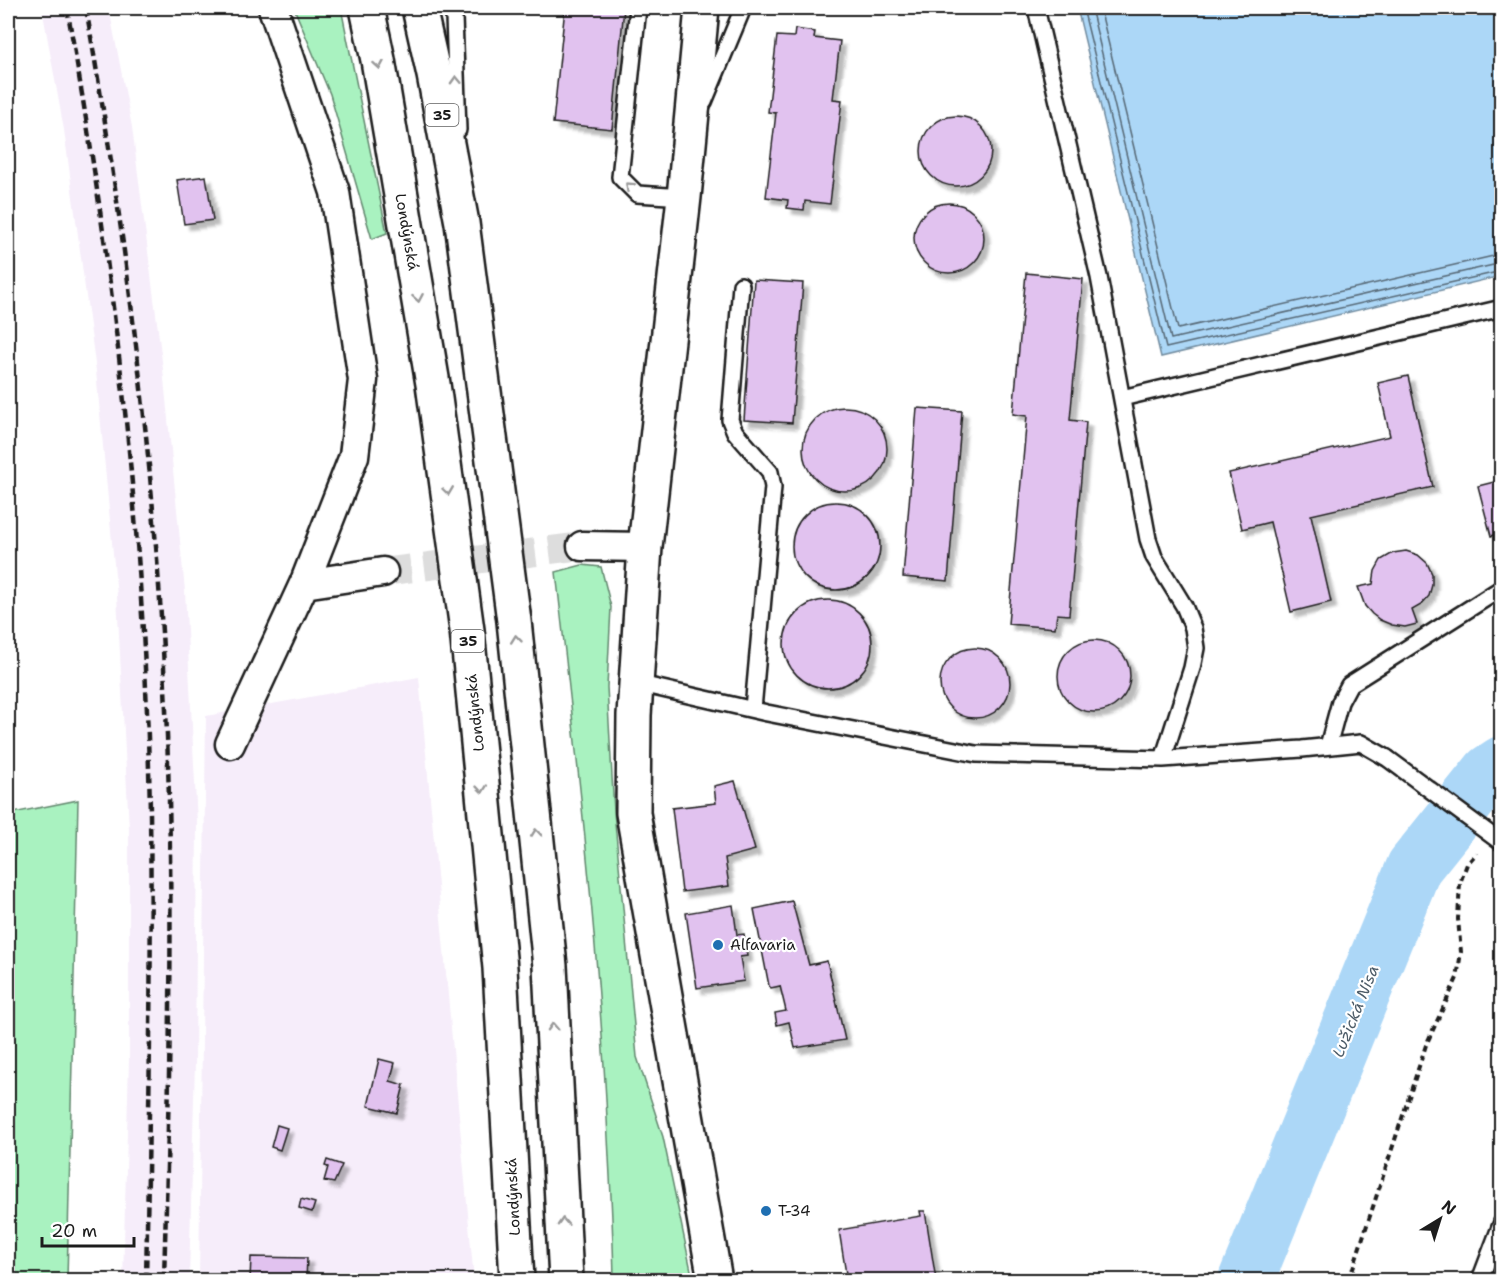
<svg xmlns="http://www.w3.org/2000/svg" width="1509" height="1288" viewBox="0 0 1509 1288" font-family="'Shantell Sans',sans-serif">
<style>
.built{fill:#f6edfa}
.green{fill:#a9f2c0;stroke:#62876e;stroke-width:1.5}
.water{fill:#acd7f7;stroke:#728c9f;stroke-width:1.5}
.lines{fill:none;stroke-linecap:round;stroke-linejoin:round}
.shore{stroke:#566774;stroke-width:1.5}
.river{stroke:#acd7f7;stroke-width:56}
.building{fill:#e1c2ef;stroke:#1c1c1c;stroke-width:1.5;filter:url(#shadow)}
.minor-tunnel{stroke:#ddd;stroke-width:28;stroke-dasharray:28 14;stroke-linecap:butt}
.service-casing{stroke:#1c1c1c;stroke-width:20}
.minor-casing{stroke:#1c1c1c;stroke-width:33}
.tertiary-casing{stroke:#1c1c1c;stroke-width:38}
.trunk-casing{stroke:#1c1c1c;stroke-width:38}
.path{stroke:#1c1c1c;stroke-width:4;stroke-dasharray:6 4.5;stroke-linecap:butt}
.service{stroke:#fff;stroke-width:15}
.minor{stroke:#fff;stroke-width:28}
.tertiary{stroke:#fff;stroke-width:33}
.trunk{stroke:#fff;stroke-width:33}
.rail{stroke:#1c1c1c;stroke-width:4.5;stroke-dasharray:9 4.5;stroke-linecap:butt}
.service-bridge-casing{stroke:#1c1c1c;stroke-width:20;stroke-linecap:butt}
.service-bridge{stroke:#fff;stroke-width:15}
.oneway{stroke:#999}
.poi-dot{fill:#1f6fb2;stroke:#fff;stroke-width:2}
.labels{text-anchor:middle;stroke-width:4.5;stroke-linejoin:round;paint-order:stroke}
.shield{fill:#fff;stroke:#606060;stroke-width:1.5}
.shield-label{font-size:14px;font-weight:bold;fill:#1c1c1c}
.street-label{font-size:15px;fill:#1c1c1c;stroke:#fff}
.poi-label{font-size:15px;fill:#1c1c1c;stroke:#fff;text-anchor:start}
.water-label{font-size:16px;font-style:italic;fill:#4e5d69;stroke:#fff}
</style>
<defs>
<filter id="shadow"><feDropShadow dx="5.5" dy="5.5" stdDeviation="1.5" flood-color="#0004"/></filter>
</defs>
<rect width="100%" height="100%" fill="#fff"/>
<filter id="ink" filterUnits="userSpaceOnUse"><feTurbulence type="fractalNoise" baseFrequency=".0167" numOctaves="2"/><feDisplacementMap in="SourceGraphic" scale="12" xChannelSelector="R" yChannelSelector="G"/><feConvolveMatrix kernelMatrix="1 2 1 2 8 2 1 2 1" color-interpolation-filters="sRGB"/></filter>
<g filter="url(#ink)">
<path class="built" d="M42 8H109L132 127 163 369 185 591 197 822 195 1063 189 1280H123L129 1059V829L117 596 96 371 64 130Z
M419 677 474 1280H199L206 716Z"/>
<path class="green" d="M294 8H341L387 233 372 239 330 94Z
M582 565 601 567 611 607 607 687 614 812 637 1057 663 1137 693 1280H614C613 1220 609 1160 606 1099 596 923 576 747 556 572Z
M78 800 67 1280H8V814Z"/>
<path class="water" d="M1077 8H1501V276L1161 357Z"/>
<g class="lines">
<path class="shore" d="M1083 8 1166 348 1502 271
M1091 8 1171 339 1502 263
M1100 8 1178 329 1502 254"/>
<path class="river" d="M1246 1280 1414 867 1490 772 1502 764"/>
</g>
<path class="building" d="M565 8H624L612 129 553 123Z
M795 29 815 32 814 38 840 41 833 99 842 100 830 204 805 201 804 210 787 208 788 200 766 197 776 113 768 112 777 36 794 37Z
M921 151a35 35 0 1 1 70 0a35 35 0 1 1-70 0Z
M206 176 213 220 184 224 177 180Z
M914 238a35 35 0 1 1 70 0a35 35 0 1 1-70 0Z
M1026 273 1083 279 1070 420 1086 422 1069 615 1057 614 1055 628 1008 624 1027 416 1013 414Z
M754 280 803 283 792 423 744 420Z
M1408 376 1433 487 1311 515 1331 602 1291 612 1270 522 1242 529 1229 473 1390 436 1378 383Z
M803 449a42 42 0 1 1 84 0a42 42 0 1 1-84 0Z
M917 408 962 411 948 581 903 577Z
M1502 480V533L1491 536 1478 486Z
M792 546a44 44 0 1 1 88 0a44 44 0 1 1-88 0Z
M1406 551 1418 555 1427 563 1432 574V585L1429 596 1421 605 1412 610 1417 624 1405 627 1392 625 1380 620 1372 614 1365 606 1358 587 1373 584 1375 571 1381 560 1393 553Z
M784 644a44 44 0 1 1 88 0a44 44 0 1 1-88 0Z
M1058 676a36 36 0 1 1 72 0a36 36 0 1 1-72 0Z
M940 683a35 35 0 1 1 70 0a35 35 0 1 1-70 0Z
M735 781 755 850 725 858 729 886 682 892 672 808 716 803 714 786Z
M792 901 809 965 827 961 845 1040 795 1048 789 1022 777 1025 775 1013 786 1011 780 986 771 988 769 986 754 909Z
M733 905 737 935 744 934 747 956 740 957 744 981 697 988 686 913Z
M379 1059 395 1063 390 1081 404 1085 397 1113 368 1106Z
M277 1125 287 1128 280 1150 271 1147Z
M327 1160 342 1165 334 1183 324 1181 328 1167 325 1166Z
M301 1199 315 1203 312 1212 299 1208Z
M920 1211H925L936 1280H847L839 1230 921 1216Z
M251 1257 307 1258 306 1280H250Z"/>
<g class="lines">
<path class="minor-tunnel" d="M383 572 582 546"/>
<g class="service-casing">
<path id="service" d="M456 8 454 17 458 130
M638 8 620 177 637 194 684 197
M1036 8 1099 277 1148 539 1154 557 1184 606 1193 628 1196 648 1192 668 1163 759
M704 102 743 8
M741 285 730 420 735 432 770 472 773 487 753 709
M1122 398 1502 308
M636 683 767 713 976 754 1163 759 1302 749 1361 743 1387 758
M1328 746 1340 702 1349 685 1502 588
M1480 1280 1502 1222"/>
</g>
<g class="minor-casing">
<path id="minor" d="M582 546 645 547
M304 584 383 572
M230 744 304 584 354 456 363 380 335 192 273 8"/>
</g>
<g class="tertiary-casing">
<path id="tertiary" d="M702 8 684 197 645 547 634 715 633 813 715 1280"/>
</g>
<g class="trunk-casing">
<path id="trunk" d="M367 8 378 60 433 384 467 630 500 968 517 1280
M419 8 434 75 462 223 514 621 550 966 566 1280"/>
</g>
<path class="path" d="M1349 1280 1426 1045 1457 978 1461 952 1458 919 1460 883 1467 864 1477 853"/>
<use href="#service" class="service"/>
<use href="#minor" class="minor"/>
<use href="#tertiary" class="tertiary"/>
<use href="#trunk" class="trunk"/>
<path class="rail" d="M67 8C115 272 145 542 150 812 152 968 149 1124 146 1280
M86 8C128 248 158 490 167 735 174 917 169 1098 164 1280"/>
<g class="service-bridge-casing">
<path id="service-bridge" d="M1387 758 1502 843"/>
</g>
<use href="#service-bridge" class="service-bridge"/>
</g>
<defs><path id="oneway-chevron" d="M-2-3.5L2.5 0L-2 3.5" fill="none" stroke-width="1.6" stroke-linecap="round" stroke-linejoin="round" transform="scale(1.5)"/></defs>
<g class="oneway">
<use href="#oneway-chevron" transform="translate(379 65) rotate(80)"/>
<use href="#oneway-chevron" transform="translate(456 80) rotate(-92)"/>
<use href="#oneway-chevron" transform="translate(629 186) rotate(-136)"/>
<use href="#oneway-chevron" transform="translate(418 298) rotate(80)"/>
<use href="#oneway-chevron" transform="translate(448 491) rotate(82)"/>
<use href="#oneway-chevron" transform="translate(516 639) rotate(-96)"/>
<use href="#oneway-chevron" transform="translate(482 789) rotate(84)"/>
<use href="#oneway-chevron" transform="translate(536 833) rotate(-96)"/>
<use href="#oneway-chevron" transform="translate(553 1027) rotate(-93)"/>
<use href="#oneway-chevron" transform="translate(563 1222) rotate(-93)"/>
</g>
</g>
<g class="poi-dot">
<circle cx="718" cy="945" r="6"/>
<circle cx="766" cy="1211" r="6"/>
</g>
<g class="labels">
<g class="shield">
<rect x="425.5" y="104" width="33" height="22" rx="4.5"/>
<rect x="451.5" y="630" width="33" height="22" rx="4.5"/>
</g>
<g class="shield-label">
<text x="442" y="120">35</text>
<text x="468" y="646">35</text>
</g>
<g class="street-label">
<text transform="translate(407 232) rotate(80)" y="5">Londýnská</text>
<text transform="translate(475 713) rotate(-96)" y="5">Londýnská</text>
<text transform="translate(513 1197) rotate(-93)" y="5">Londýnská</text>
</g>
<g class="poi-label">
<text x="730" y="950">Alfavaria</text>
<text x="778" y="1216">T-34</text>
</g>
<g class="water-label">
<text transform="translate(1355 1011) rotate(-68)" y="6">Lužická Nisa</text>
</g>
</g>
<rect width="1509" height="1288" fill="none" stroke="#fff" stroke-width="30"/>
<rect x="15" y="15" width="1479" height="1258" fill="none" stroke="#1c1c1c" stroke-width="2" filter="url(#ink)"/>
<g transform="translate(1440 1219) rotate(38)" stroke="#ffffff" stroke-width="4.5" paint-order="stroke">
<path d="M0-4.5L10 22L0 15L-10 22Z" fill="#1c1c1c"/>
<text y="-9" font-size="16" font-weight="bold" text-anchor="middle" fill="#1c1c1c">N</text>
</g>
<path d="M42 1237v9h92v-9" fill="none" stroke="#1c1c1c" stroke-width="3"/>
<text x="51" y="1237" font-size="18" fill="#1c1c1c" stroke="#ffffff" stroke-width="4.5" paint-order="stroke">20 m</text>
</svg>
